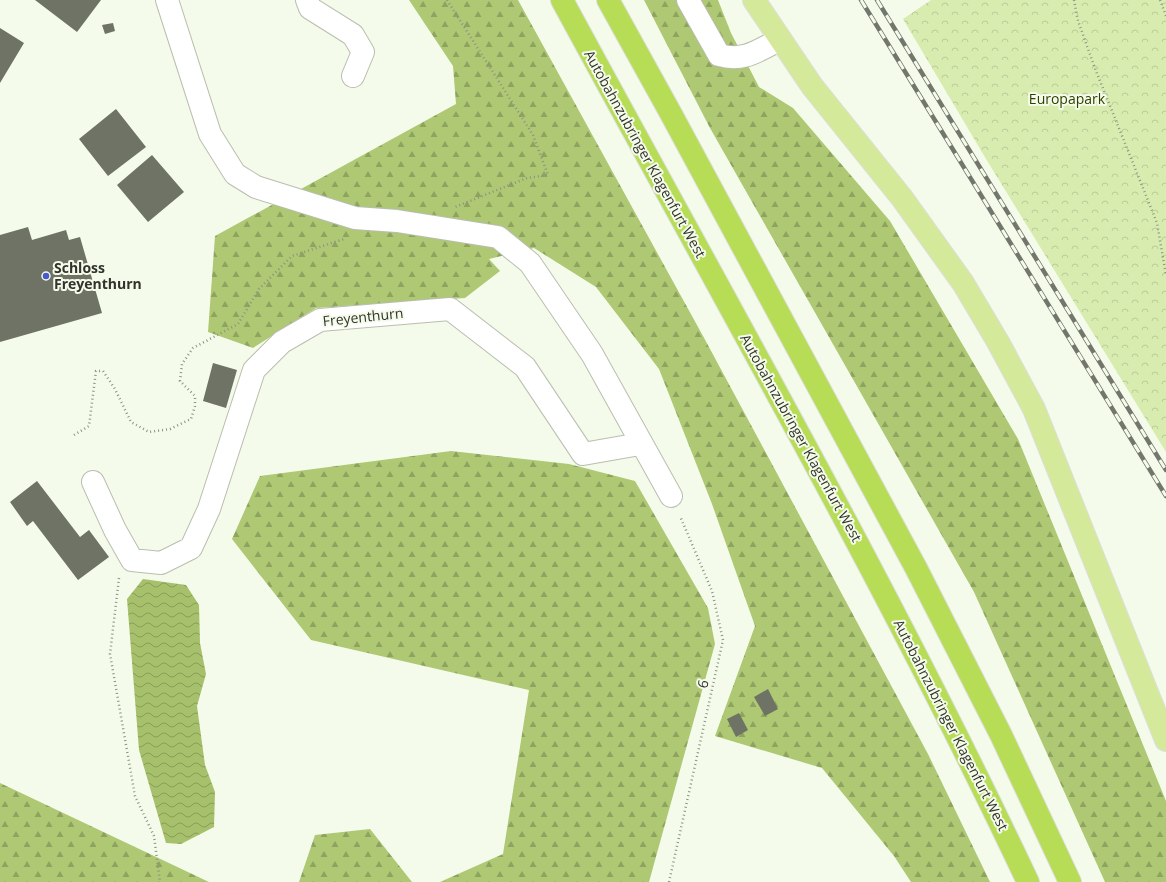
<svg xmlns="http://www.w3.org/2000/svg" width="1166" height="882" viewBox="0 0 1166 882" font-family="'Open Sans',sans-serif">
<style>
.forest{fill:url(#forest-firs)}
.park{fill:url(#park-crowns)}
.water{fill:url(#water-waves)}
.building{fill:#6e7365}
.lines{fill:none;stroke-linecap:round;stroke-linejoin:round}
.minor-casing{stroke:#b9beaf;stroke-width:24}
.major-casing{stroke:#dededd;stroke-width:24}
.highway-casing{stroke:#dededd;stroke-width:24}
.path{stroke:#8e9286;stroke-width:2.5;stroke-dasharray:1 3;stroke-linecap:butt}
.minor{stroke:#fff;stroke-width:22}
.major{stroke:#d4ea9a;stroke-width:22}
.highway{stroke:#b7dc56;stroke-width:22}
.rail-casing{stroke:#73766c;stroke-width:4.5}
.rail{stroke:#f5fbea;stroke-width:3;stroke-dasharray:9;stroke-linecap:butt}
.poi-dot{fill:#4a58cd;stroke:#f5fbea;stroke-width:1.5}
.labels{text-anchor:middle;stroke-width:4;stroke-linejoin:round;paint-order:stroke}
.park-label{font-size:14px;fill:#314000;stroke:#f5fbea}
.street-label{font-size:14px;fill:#31332c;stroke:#f5fbea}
.poi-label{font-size:14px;font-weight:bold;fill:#31332c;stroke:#f5fbea;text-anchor:start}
</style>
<defs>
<pattern id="forest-firs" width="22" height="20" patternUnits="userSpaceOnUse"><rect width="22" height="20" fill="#aec873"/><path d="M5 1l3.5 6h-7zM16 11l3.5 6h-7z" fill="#8ea35f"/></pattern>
<pattern id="park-crowns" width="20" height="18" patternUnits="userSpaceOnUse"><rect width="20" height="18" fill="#d8ecb0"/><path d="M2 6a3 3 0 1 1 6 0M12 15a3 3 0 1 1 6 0" fill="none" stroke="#bacb98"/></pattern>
<pattern id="water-waves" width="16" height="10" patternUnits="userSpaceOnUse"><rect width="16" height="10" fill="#a6c06b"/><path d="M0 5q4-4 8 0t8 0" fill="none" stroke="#889d58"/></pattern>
</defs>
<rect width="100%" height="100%" fill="#f5fbea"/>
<path class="forest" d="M409 0H518L703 336 928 754 990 882H911L894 856 822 768 715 736 755 626 712 504 659 369 596 287 534 248 489 259 500 271 465 298 316 308 253 348 208 332 215 236 456 104 453 66Z
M644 0H718L731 33 759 87 793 108 890 221 1018 439 1166 801V882H1105L974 592 710 128Z
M451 451 569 464 635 481 708 608 715 644 649 882H440L503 854 529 690 311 640 232 539 260 476Z
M0 783 209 882H0Z
M370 829 412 882H299L315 835Z"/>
<path class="park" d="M931 0H1166V452L986 159 903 19Z"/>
<path class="water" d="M143 579 186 585 199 605 200 643 206 674 197 706 205 765 215 792 214 827 181 844 166 843 139 750 127 599Z"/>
<path class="building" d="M35 0H101L77 32Z
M113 23 115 31 105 34 102 25Z
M0 28 24 43 0 83Z
M116 109 146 147 108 176 79 139Z
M152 155 184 192 148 222 117 185Z
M28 227 32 240 66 230 69 240 80 237 102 313 0 342V235Z
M213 363 237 370 226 408 203 401Z
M37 481 80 537 89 530 109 557 78 580 33 521 27 526 10 502Z
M768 689 778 709 765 716 754 697Z
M739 713 748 730 736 737 727 719Z"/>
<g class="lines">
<g class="minor-casing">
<path id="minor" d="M167 0 210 134 235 174 256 187 355 218 397 221 498 237 530 263 592 354 671 496
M307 0 310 8 353 35 363 52 353 76
M688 0 719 55C744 62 757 51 779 40
M93 482 115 530 132 560 161 563 191 548 209 509 254 370 282 342 320 320 450 309 525 367 583 454 640 444"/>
</g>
<g class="major-casing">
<path id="major" d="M754 0 812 86 902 198 963 283 998 342 1034 409 1166 740"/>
</g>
<g class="highway-casing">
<path id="highway" d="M562 0C720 292 886 581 1028 882
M608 0 670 112 916 568 1001 735 1070 882"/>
</g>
<path class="path" d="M447 0 533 135 548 175 527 178 455 207
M1074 0 1078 21 1096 71 1157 223 1166 275
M1160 0 1166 16
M74 435 89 426 96 371H103L115 389 131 422 149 432 170 429 191 419 195 406V396L180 381 182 364 193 348 238 324 259 289 292 256 344 239
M119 578 110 654 135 796 154 836 160 882
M669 882 723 640 712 591 680 516"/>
<use href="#minor" class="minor"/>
<use href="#major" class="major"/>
<use href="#highway" class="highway"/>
<g class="rail-casing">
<path id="rail" d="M861 0 1166 496
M877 0 1166 470"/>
</g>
<use href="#rail" class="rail"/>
</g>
<circle class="poi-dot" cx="46" cy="276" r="4"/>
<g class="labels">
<g class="park-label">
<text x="1067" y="104">Europapark</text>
</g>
<g class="street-label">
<text transform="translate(645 154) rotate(61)" y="5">Autobahnzubringer Klagenfurt West</text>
<text transform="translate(363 317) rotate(-6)" y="5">Freyenthurn</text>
<text transform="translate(801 438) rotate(61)" y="5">Autobahnzubringer Klagenfurt West</text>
<text transform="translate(703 684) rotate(-77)" y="5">6</text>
<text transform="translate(951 725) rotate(63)" y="5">Autobahnzubringer Klagenfurt West</text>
</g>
<g class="poi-label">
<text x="54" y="273">Schloss<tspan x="54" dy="16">Freyenthurn</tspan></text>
</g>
</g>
</svg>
